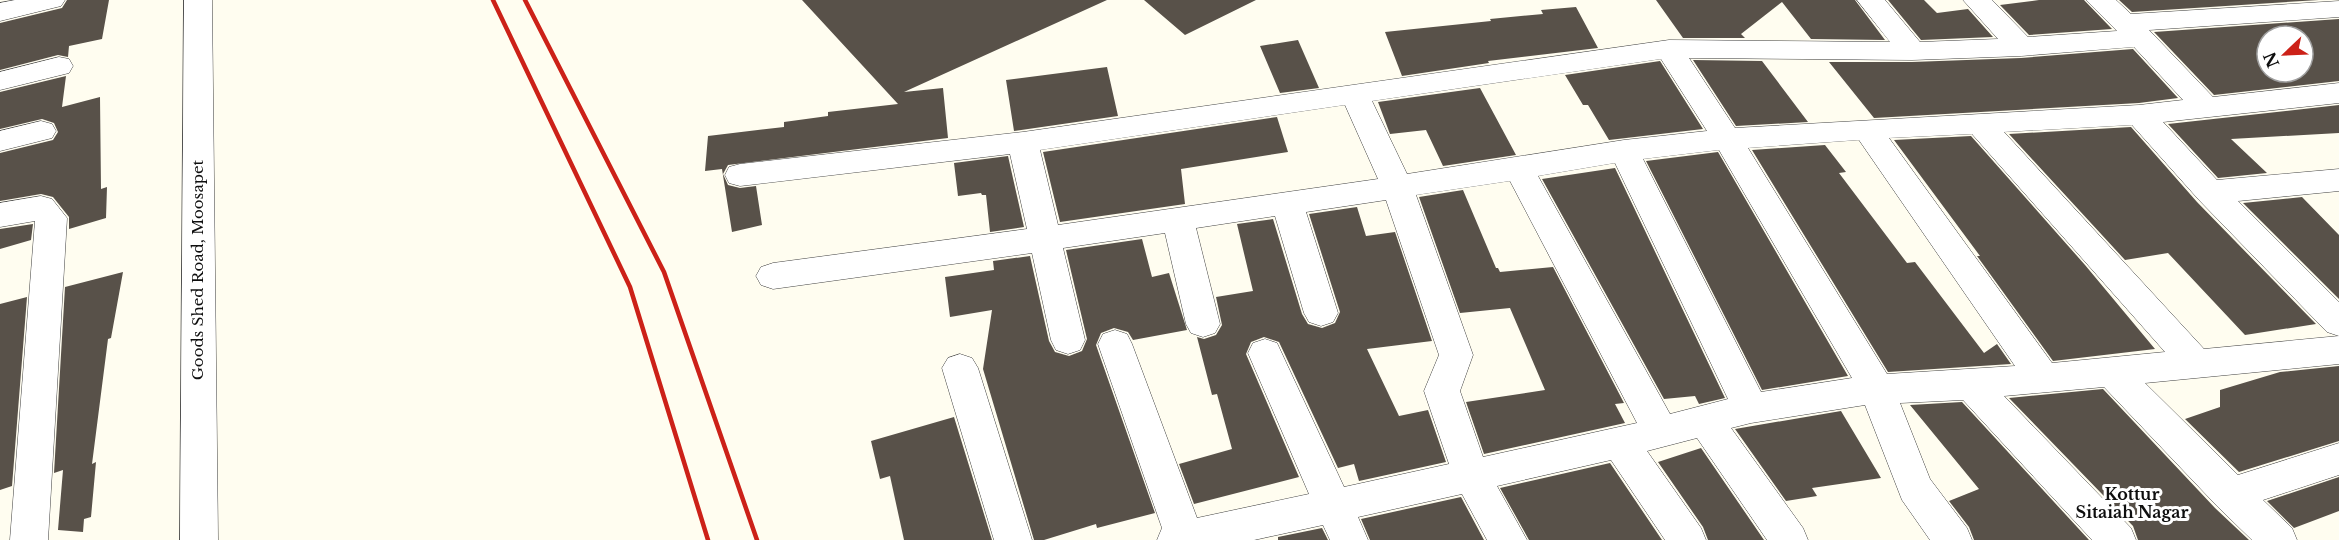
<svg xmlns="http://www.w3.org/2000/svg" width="2339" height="540" viewBox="0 0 2339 540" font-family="'Libre Baskerville',serif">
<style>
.building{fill:#585149;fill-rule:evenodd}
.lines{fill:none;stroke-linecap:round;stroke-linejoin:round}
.street-casing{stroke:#414141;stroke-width:1}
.street{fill:#fff;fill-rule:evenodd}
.rail{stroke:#cc2118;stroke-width:4.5}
.labels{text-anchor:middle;stroke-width:6;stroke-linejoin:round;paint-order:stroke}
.street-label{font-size:15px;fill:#0e0e0e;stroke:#fff}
.neighbourhood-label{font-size:16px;font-weight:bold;fill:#0e0e0e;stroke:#fff}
</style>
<rect width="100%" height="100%" fill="#fffdf0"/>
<path class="building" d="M67 0H109L102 39 69 46 68 57 58 55 0 70V23L62 8Z
M802 0H1107L904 92 943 88 948 138 728 165 723 174 728 185 740 188 756 186 762 225 732 232 722 169 705 171 708 136 784 127V122L828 116V112L898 104Z
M1144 0H1256L1185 35Z
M1656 0H1855L1885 40 1811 39 1782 2 1741 34 1745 38H1683Z
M1888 0H1924L1937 13 1968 9 1993 37 1921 40Z
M2039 0H2084L2112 29 2029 35 2000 5Z
M2119 0H2319L2132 12Z
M1576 7 1598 48 1488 61 1489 63 1402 76 1385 32 1491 21 1490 19 1543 14 1541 10Z
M2339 19V81L2214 95 2154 32ZM2267 36H2303V72H2267Z
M1298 40 1319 88 1280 93 1260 46Z
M2133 49 2178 98 2139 103 1874 118 1829 62H1912L2021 58Z
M1693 60 1762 61 1808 122 1736 126Z
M1660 61 1703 129 1609 140 1588 105H1583L1565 75Z
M1107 67 1118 116 1014 131 1006 80Z
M66 76 62 107 100 97 101 189 107 187 106 218 69 229V217L53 197 41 194 0 201V153L53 140 58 132 54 123 42 119 0 129V92Z
M1480 88 1516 155 1443 166 1426 130 1390 134 1378 102Z
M2339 105V133L2231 139 2267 173 2218 178 2168 124Z
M1277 117 1288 152 1181 169 1185 204 1060 222 1043 152Z
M2131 127 2197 202 2316 324 2245 335 2168 253 2125 260 2009 134Z
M1971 136 2085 265 2155 349 2053 361 1977 256H1980L1894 140Z
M1825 145 1846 172 1839 173 1907 263 1915 262 1984 353 1997 344 2011 364 1888 372 1752 150Z
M1718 152 1848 376 1762 390 1646 161Z
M1008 156 1024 227 990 232 986 195H982L981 193 958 196 954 163Z
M1615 168 1725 398 1699 404 1695 396 1664 399 1542 179Z
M1463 190 1496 268H1498L1500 272 1553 267 1624 403 1615 404 1625 423 1484 454 1466 402 1545 390 1510 308 1460 313 1419 197Z
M2302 197 2339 235V299L2243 203Z
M1357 207 1366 236 1395 232 1432 341 1367 349 1399 416 1428 410 1446 462 1359 481 1354 464 1338 468 1279 342 1264 337 1251 342 1246 354 1299 477 1194 504 1179 464 1232 449 1217 394 1212 395 1197 337 1204 339 1216 335 1222 325 1216 297 1253 291 1237 224 1273 219 1302 314 1308 324 1322 328 1335 323 1340 312 1309 214Z
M33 224 31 240 0 249V229Z
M1142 239 1152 277 1169 273 1187 330 1133 340 1128 332 1114 328 1101 333 1096 345 1155 513 1097 528 1096 524 1044 540H1034L983 369 992 310 950 317 945 277 994 270 993 261 1030 256 1049 341 1055 352 1069 356 1082 351 1087 339 1066 250Z
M123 272 111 338 108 339 92 464 96 462 91 517 84 519 83 532 58 530 63 470 54 473 65 287Z
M27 297 12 486 0 490V304Z
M2339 366V441L2239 472 2185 419 2220 407V390L2280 372Z
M2103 389 2215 508 2249 540H2138L2133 526 2009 398Z
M1962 402 2089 540H1974L1969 527 1949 501 1979 489 1910 405Z
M1841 411 1881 478 1812 488 1817 496 1786 501 1735 429Z
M954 417 992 540H904L890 476 880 479 871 441Z
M1701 448 1764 540H1708L1703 527 1658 462Z
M1610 463 1662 540H1529L1500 488Z
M2339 477V511L2294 528 2267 501Z
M1461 497 1484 540H1370L1361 519Z
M1322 528 1328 540H1278V537Z"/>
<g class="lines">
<g class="street-casing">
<path id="street" d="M15 0H65L61 6 0 21V3Z
M184 0H212L218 540H180Z
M1857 0H1885L1920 42 1998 39 1963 0H1992L2028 37 2117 31 2086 0H2116L2131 14 2339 1V17L2149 30 2213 97 2339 83V103L2163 122 2217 180 2339 169V191L2238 201 2339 302V364L2145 383 2238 475 2339 443V475L2263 500 2292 528 2297 540H2252L2217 506 2104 387 2004 396 2131 528 2136 540H2092L1963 400 1900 403 1930 479 1967 528 1972 540H1930L1902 500 1865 405 1751 423 1731 428 1803 528 1808 540H1767L1697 438 1647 451 1701 528 1706 540H1665L1611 460 1497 486 1527 540H1487L1462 494 1358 517 1368 540H1330L1323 525 1254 540H1157L1162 528 1098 344 1103 334 1115 330 1127 334 1132 344 1197 518 1309 494 1248 353 1253 343 1265 339 1277 343 1344 487 1449 464 1424 391 1439 355 1386 200 1306 212 1338 313 1333 322 1321 326 1309 322 1304 313 1275 216 1196 228 1220 324 1215 333 1203 337 1191 333 1186 324 1165 233 1063 248 1085 340 1080 350 1068 354 1056 350 1051 340 1032 253 773 289 761 285 756 276 761 267 773 263 1027 229 1010 154 740 186 729 183 725 175 729 167 740 164 1023 132 1669 40 1890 42ZM2134 47 2183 100 2139 105 1735 128 1689 58 1912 60 2021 56ZM1661 59 1707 131 1624 140 1407 174 1372 101ZM1345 105 1378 179 1058 225 1040 150ZM2132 125 2199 200 2327 332 2339 336 2204 349 2004 132ZM1972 134 2165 352 2052 363 1889 138ZM1859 140 2015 366 1887 374 1748 148ZM1719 150 1852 378 1761 392 1643 159ZM1615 163 1728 399 1670 414 1538 176ZM1510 181 1637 423 1483 457 1460 391 1473 355 1416 195Z
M59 57 69 59 73 66 69 73 0 90V72Z
M41 121 52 124 56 131 52 138 0 151V131Z
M41 196 52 199 67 218 48 540H10L35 221 0 227V203Z
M960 354 972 358 978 368 1032 540H994L942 368 948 358Z"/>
</g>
<use href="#street" class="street"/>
<path class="rail" d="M493 0 630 287 708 540
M525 0 664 272 757 540"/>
</g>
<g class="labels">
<g class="street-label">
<text transform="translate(198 270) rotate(-90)" y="5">Goods Shed Road, Moosapet</text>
</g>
<g class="neighbourhood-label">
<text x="2132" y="500">Kottur<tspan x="2132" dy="18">Sitaiah Nagar</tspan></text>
</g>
</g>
<g transform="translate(2285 54) rotate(247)"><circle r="28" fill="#ffffff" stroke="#9f9f9f" stroke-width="1.5"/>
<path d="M0-4.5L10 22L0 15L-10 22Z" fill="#cc2118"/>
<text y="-9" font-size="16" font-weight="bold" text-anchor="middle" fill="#0e0e0e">N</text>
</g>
</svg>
